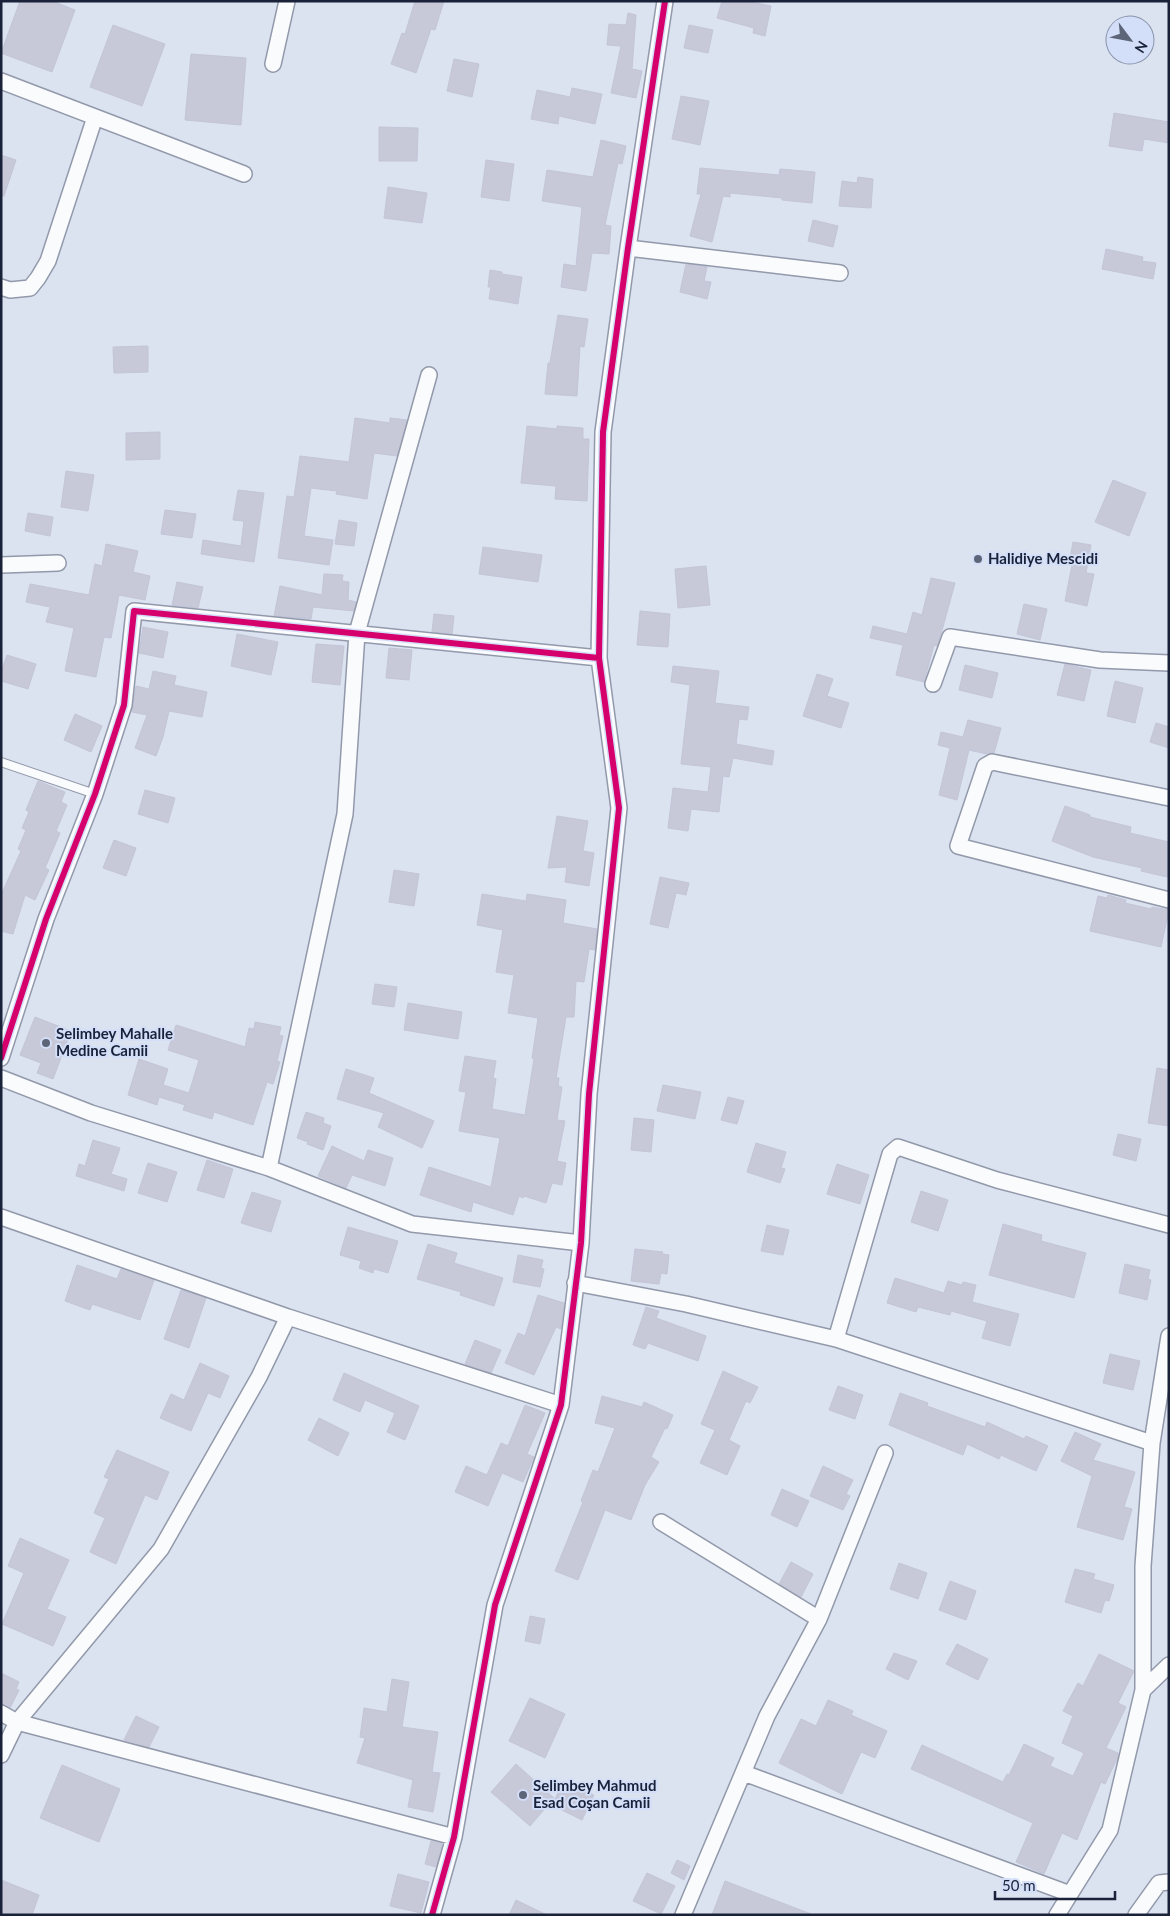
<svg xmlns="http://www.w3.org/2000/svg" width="1170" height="1916" viewBox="0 0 1170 1916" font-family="Lato,sans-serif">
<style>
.building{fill:#c7c9d9;stroke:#c3c5d8}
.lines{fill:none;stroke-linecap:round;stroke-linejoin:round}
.lane-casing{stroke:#9299aa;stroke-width:10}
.street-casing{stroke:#9299aa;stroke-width:18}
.lane{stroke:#fafbfd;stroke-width:8}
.street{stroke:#fafbfd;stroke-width:15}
.cycleway-casing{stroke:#d3def8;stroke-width:9}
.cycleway{stroke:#d6006c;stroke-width:6}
.poi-dot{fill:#5d6579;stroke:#d3def8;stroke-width:2}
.labels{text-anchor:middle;stroke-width:4;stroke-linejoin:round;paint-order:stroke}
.poi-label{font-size:15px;font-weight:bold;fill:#192239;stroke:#d3def8;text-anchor:start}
</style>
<rect width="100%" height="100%" fill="#dbe2f0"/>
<path class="building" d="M20 1H52L75 10 52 72 1 53Z
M415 1H444L435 30 431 29 416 73 391 64 402 33 405 34Z
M722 1H747L771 6 765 36 753 33 754 28 717 18Z
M628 13 636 15 632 69 642 71 636 98 611 93 621 46 607 45 609 24 626 25Z
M113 25 165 44 142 106 90 87Z
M689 25 713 30 708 53 684 48Z
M191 54 246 58 241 125 185 120Z
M454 59 479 64 472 97 447 91Z
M572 88 602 94 595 124 559 116 558 124 531 119 537 90 570 97Z
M681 96 709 101 700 145 672 139Z
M1114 113 1169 122V143L1144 139 1142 151 1109 146Z
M379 127 418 128 417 161H379Z
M601 140 626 146 622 164 618 163 605 225 611 226 609 254 592 253 586 291 561 287 564 264 576 266 582 207 542 201 547 170 593 177Z
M1 155 16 160 4 196H1Z
M486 160 514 164 509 201 481 197Z
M700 168 779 175 780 169 815 172 812 203 782 200V198L730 193V197L723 196 712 242 690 236 701 194H697Z
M858 177 873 179 871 208 839 206 842 181 857 183Z
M388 187 427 193 422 223 384 218Z
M813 220 838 226 833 247 808 241Z
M1106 249 1143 257 1142 261 1156 263 1153 279 1102 269Z
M686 264 707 267 704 281 711 282 707 299 680 292Z
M490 270 502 272V274L522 277 518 304 489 299 491 287H488Z
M558 315 588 319 584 347 580 346 577 396 545 394 548 363H550Z
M148 346V372L114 373 113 347Z
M355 418 390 423V418L407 420 397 456 374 453 367 499 336 494 337 491 311 488 304 536 333 540 329 565 278 558 287 496 294 497 300 456 349 462Z
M527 426 557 429V426L583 428V439H589L587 501 555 499 556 486 521 483Z
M160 432V459L126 460V433Z
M66 471 94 475 88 511 61 507Z
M1113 480 1146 493 1129 536 1095 522Z
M238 490 264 493 254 562 201 554 203 540 241 546 244 521 233 520Z
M165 510 196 514 192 538 161 534Z
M28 513 53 517 50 536 25 531Z
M339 520 357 523 354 546 335 544Z
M1073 542 1091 545 1086 573 1094 574 1087 606 1065 601 1072 565 1069 564Z
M106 544 138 551 133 572 150 576 145 600 119 595 111 638 104 637 96 677 65 671 74 628 46 622 50 607 26 602 30 584 89 595 95 564 102 566Z
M483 547 542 555 538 582 479 574Z
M706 566 710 605 678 608 675 569Z
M324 574 343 575 342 581 349 582 348 600 356 602 354 611 313 607 311 619 274 616 280 586 322 595Z
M931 578 955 583 941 634 937 646 934 645 924 682 896 675 903 645 870 638 873 626 907 634 913 612 922 615Z
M177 582 203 587 198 608 172 605Z
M1024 604 1047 609 1040 640 1017 634Z
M640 611 670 614 668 647 637 645Z
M434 614 454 616 452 634 432 632Z
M143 627 168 632 163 658 139 653Z
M237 634 278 642 271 675 231 666Z
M316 644 344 646 340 685 312 682Z
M389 648 412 650 409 680 386 678Z
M7 655 36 664 28 689 1 681V672Z
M1065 664 1091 670 1084 701 1057 695Z
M965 665 998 673 992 698 959 690Z
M673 666 719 671 715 703 749 707 747 720 739 719 736 744 774 751 772 765 733 758 729 777 723 776 719 812 691 809 688 831 668 828 673 788 708 792 711 767 681 764 690 685 671 682Z
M153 671 176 676 174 685 207 692 202 717 169 711 163 737 156 756 135 748 147 715 132 712 136 686 149 689Z
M817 674 833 679 827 696 849 703 841 728 803 716Z
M1115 681 1143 688 1135 723 1107 716Z
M75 714 102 726 91 752 64 740Z
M968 720 1001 728 994 753 987 754 969 750 957 800 939 795 950 748 938 745 941 732 963 737Z
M1156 723 1169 727V748L1150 742Z
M38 781 65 792 61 802 67 805 56 831 60 833 45 868 49 870 35 900 25 895 13 934 1 931V895L21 851 18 849 26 830 22 828 29 812 26 810Z
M145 790 175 798 168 823 138 814Z
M1065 806 1090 815V817L1131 827 1130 833 1169 842V870L1167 877 1141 871 1142 868 1093 857 1052 841Z
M557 816 588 821 583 851 594 853 589 886 565 882 567 867 548 868Z
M114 840 136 848 126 876 103 868Z
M394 870 419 874 414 906 389 902Z
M660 877 689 883 686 895 676 893 668 928 650 924Z
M482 894 526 901 527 894 566 900 563 923 597 929 595 950 589 949 584 982 576 981 574 1017H566L556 1078H559L558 1086 562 1087 557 1120 565 1121 557 1161 566 1163 562 1185 552 1183 546 1203 524 1196 523 1198 519 1196 513 1215 473 1202 471 1212 420 1195 429 1167 491 1187 500 1138 459 1131 466 1092 459 1091 465 1056 496 1061 493 1078 496 1079 492 1109 525 1115 534 1059 532 1058 538 1018 508 1013 514 975 496 972 503 930 477 925Z
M1108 895 1126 900 1125 903 1151 909 1152 907 1169 910 1161 947 1090 931 1098 896 1107 898Z
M375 984 397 987 394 1007 372 1004Z
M408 1003 462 1012 458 1039 404 1030Z
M35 1017 71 1031 53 1079 37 1073 41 1063 20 1055Z
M255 1022 281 1027 279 1035 283 1036 277 1061 280 1062 273 1084 267 1082 253 1125 214 1112 212 1119 183 1110 185 1105 159 1097 157 1105 128 1095 139 1059 168 1069 163 1085 189 1093 199 1060 168 1050 176 1025 245 1047 249 1028 254 1029Z
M1157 1068 1169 1070V1126L1148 1123Z
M346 1069 374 1078 369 1093 434 1121 422 1148 378 1127 384 1113 337 1099Z
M663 1085 701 1092 695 1119 657 1111Z
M728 1097 744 1101 737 1124 721 1120Z
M306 1112 324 1118 323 1123 331 1126 323 1150 307 1144 308 1142 297 1138Z
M634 1118 654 1120 651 1152 631 1150Z
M1118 1134 1141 1139 1136 1161 1113 1155Z
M93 1140 120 1148 111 1174 127 1179 124 1191 76 1176 79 1164 85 1166Z
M756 1143 786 1152 781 1168 785 1169 780 1183 747 1172Z
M332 1146 364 1161 368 1150 393 1158 385 1186 352 1175 346 1188 318 1176Z
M207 1160 233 1169 224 1198 197 1190Z
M148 1163 177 1172 167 1202 138 1193Z
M837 1164 869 1175 860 1204 827 1194Z
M921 1191 948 1200 938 1231 911 1222Z
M252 1192 281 1201 271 1232 241 1223Z
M1003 1224 1042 1235 1041 1241 1086 1253 1074 1298 989 1275Z
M767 1225 789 1230 783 1255 761 1251Z
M348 1227 398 1241 388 1273 374 1269 373 1273 359 1268 361 1261 340 1255Z
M428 1244 457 1253 454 1263 503 1278 494 1306 460 1295 461 1292 417 1279Z
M635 1249 663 1252 662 1254 669 1255 667 1274 661 1273 659 1284 631 1281Z
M518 1255 543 1260 541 1268 544 1269 540 1287 513 1282Z
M1125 1264 1150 1270 1148 1279 1151 1280 1147 1300 1119 1293Z
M77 1265 117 1279 121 1269 154 1280 140 1320 92 1304 90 1310 65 1301Z
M895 1278 944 1293 948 1281 962 1285 963 1282 976 1285 972 1302 1019 1314 1010 1346 982 1338 987 1321 951 1311 950 1315 918 1307 916 1312 887 1303Z
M181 1290 206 1298 189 1348 164 1339Z
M538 1295 564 1303 561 1329 556 1327 534 1375 505 1363 518 1333 525 1336Z
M646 1307 659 1311 656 1318 706 1336 698 1361 648 1343 645 1349 633 1345Z
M475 1340 501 1350 491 1373 465 1364Z
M1110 1354 1140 1361 1133 1390 1103 1383Z
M200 1363 229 1376 220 1398 208 1393 191 1431 160 1418 171 1394 184 1400Z
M723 1371 758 1387 750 1403 746 1401 729 1440 740 1446 727 1475 700 1463 715 1430 701 1424Z
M344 1373 419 1406 405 1440 387 1432 395 1413 365 1400 360 1412 333 1400Z
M838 1386 863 1395 855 1419 829 1410Z
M900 1393 928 1403 927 1406 985 1427 987 1422 1024 1439 1026 1436 1048 1446 1036 1471 1001 1455 999 1459 967 1444 963 1455 889 1425Z
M602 1396 642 1407 644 1402 673 1415 667 1429 665 1428 651 1457 659 1462 645 1485 631 1520 605 1510 578 1580 555 1571 583 1502 581 1501 593 1470 598 1472 615 1428 595 1423Z
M525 1405 545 1413 527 1454 534 1457 523 1482 502 1473 488 1506 455 1492 466 1466 487 1475 501 1443 508 1446Z
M319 1418 349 1433 338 1456 308 1440Z
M1075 1432 1101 1444 1093 1460 1135 1472 1124 1507 1132 1509 1123 1540 1077 1527 1092 1476 1061 1461Z
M117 1450 169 1472 157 1500 145 1495 116 1564 90 1552 105 1518 94 1513 109 1479 104 1477Z
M823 1466 853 1480 846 1494 850 1496 843 1510 810 1496Z
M782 1489 809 1501 797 1527 771 1515Z
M20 1538 69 1560 47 1609 66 1617 53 1646 2 1624 24 1573 8 1566Z
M791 1562 813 1574 801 1597 779 1584Z
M899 1563 927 1573 918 1599 890 1589Z
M1075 1569 1095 1574 1093 1579 1114 1585 1109 1601 1105 1600 1101 1613 1065 1602Z
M950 1581 976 1591 966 1620 939 1610Z
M530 1616 545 1619 540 1644 525 1641Z
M957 1644 988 1659 978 1680 946 1664Z
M894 1653 917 1661 908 1680 886 1669Z
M1099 1654 1134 1671 1118 1703 1126 1707 1106 1748 1118 1753V1757L1105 1784 1101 1782 1077 1840 1062 1833 1044 1874 1016 1862 1033 1823 911 1769 922 1745 1003 1782 1007 1774 1009 1775 1024 1744 1054 1758 1050 1766 1073 1776 1084 1753 1062 1743 1073 1716 1063 1711 1078 1683 1083 1686Z
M1 1673 19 1682 16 1689 19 1690 10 1708 1 1704Z
M392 1679 409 1682 402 1727 438 1732 432 1772 440 1773 433 1812 408 1807 413 1780 357 1763 365 1738 360 1737 364 1708 387 1712Z
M530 1698 565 1714 545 1758 509 1741Z
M828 1700 853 1711 851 1715 887 1731 875 1758 861 1752 842 1794 779 1763 801 1719 816 1726Z
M136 1716 159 1727 149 1747 124 1740Z
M516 1764 554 1798 530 1826 491 1792Z
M62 1765 120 1789 99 1842 40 1818Z
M564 1781 594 1795 582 1820 552 1805Z
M431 1841 442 1844 436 1867 425 1864Z
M677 1860 690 1866 684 1880 671 1873Z
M647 1873 675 1886 661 1914 633 1901Z
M398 1874 429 1882 421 1913 390 1906Z
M1 1880 39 1895 32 1915H1Z
M725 1881 811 1914 810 1915H712Z
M516 1900 547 1915H509Z"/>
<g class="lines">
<g class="lane-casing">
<path id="lane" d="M1 762 95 794"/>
</g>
<g class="street-casing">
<path id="street" d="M273 64 287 1
M1 81 244 174
M628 248 840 273
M1 287 10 290 30 288 38 278 48 261 95 117
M1 565 58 563
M933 684 950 637 1100 660 1169 663
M1169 798 992 762 985 766 958 846 1169 900
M1 1058 46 919 95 794 124 705 134 611 599 658
M1 1078 91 1113 269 1168 412 1224 581 1243
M269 1168 345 814 357 633 429 375
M1 1217 288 1317 561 1405
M575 1283 686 1304 836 1339 1152 1443
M836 1339 890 1154 898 1147 997 1180 1169 1225
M661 1522 819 1619
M1143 1690 1169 1665
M1 1713 17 1722 454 1837
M1 1755 17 1722 161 1549 259 1377 288 1317
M744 1773 1070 1894
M432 1915 454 1837 495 1605 561 1405 581 1243 589 1094 619 808 599 658 603 432 628 248 665 1
M683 1915 767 1716 819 1619 885 1453
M1057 1915 1110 1830 1143 1690V1566L1152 1443 1169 1336
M1136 1915 1159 1883 1169 1882"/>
</g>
<use href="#lane" class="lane"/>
<use href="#street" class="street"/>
<g class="cycleway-casing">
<path id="cycleway" d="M1 1058 46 919 95 794 124 705 134 611 599 658
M432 1915 454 1837 495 1605 561 1405 581 1243 589 1094 619 808 599 658 603 432 628 248 665 1"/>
</g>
<use href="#cycleway" class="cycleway"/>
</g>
<g class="poi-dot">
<circle cx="978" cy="559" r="5"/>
<circle cx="46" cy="1043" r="5"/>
<circle cx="523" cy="1795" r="5"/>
</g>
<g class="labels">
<g class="poi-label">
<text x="988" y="564">Halidiye Mescidi</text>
<text x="56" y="1039">Selimbey Mahalle<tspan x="56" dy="17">Medine Camii</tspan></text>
<text x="533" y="1791">Selimbey Mahmud<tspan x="533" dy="17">Esad Coşan Camii</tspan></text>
</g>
</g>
<rect width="1170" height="1916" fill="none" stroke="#192239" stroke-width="5"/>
<g transform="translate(1130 40) rotate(122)"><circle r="24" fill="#d3def8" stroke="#8993ac"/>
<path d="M0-4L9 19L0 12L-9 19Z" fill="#5d6579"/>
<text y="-8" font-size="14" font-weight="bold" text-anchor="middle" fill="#192239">N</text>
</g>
<path d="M995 1891v8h120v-8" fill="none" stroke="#192239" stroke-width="2.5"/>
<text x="1002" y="1891" font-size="15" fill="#192239" stroke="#d3def8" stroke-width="4" paint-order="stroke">50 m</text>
</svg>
